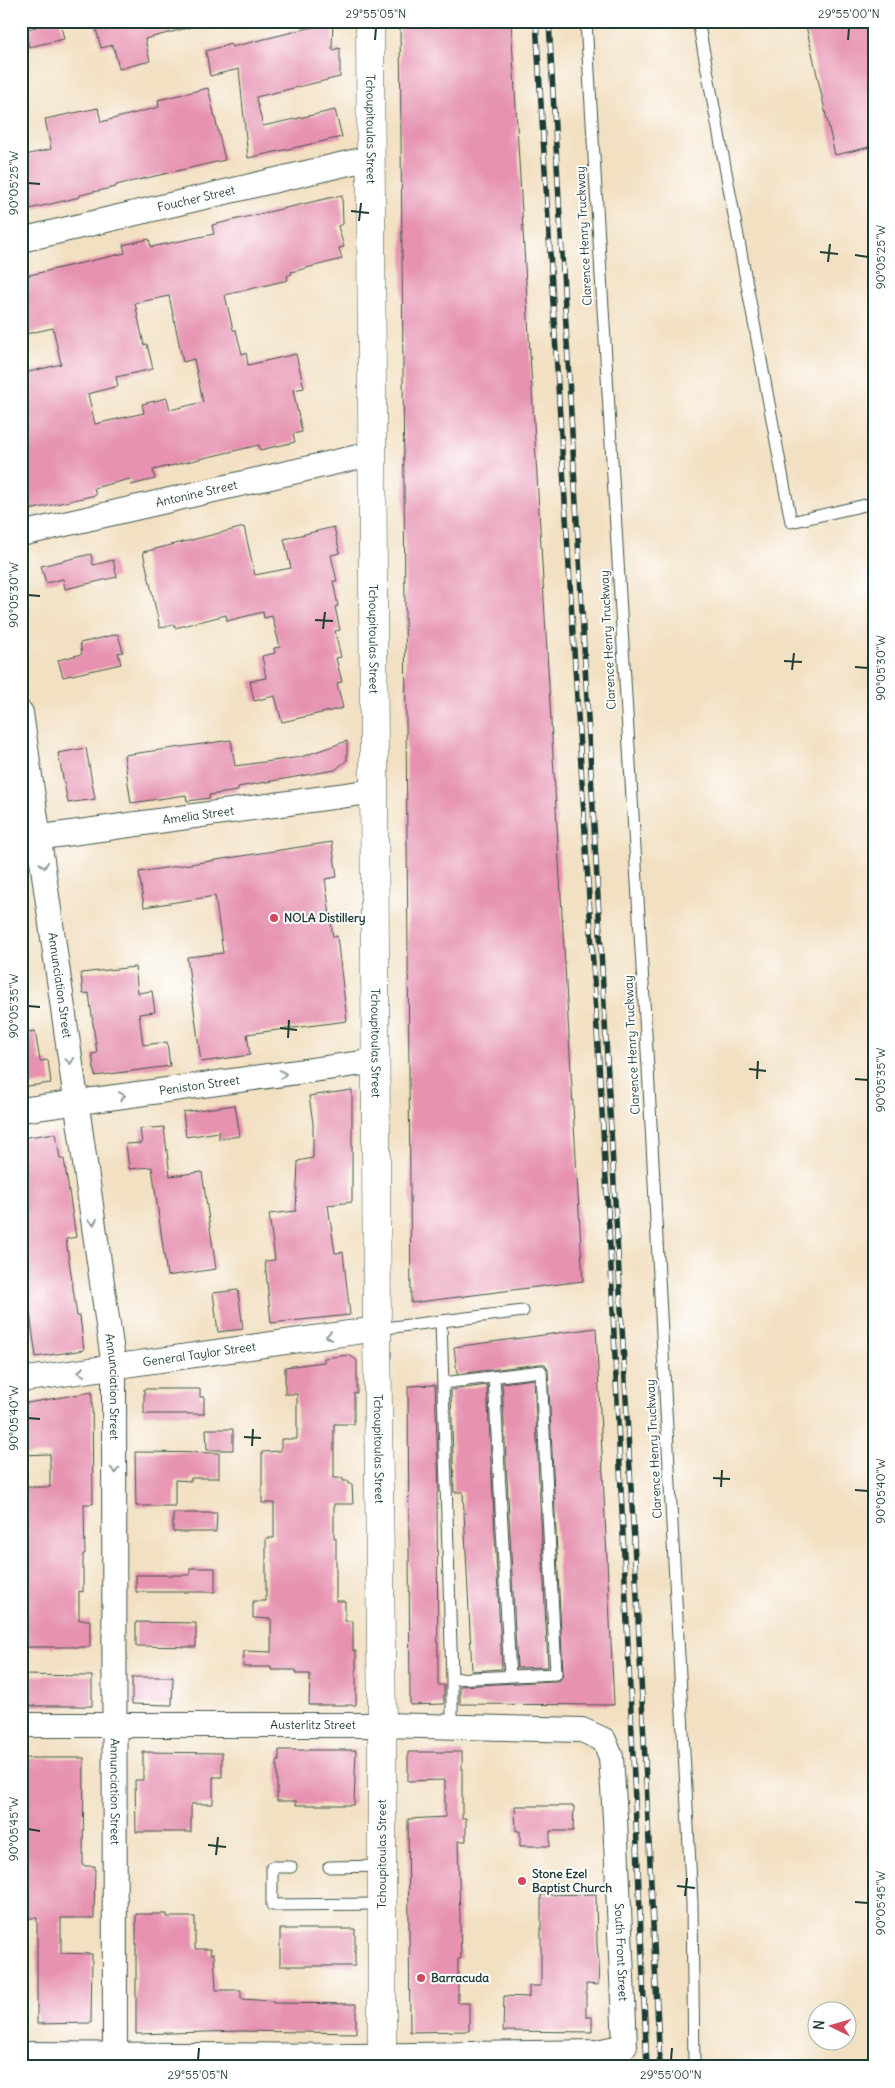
<svg xmlns="http://www.w3.org/2000/svg" width="895" height="2088" viewBox="0 0 895 2088" font-family="Delius,sans-serif">
<style>
.building{fill:#e692b0;fill-rule:evenodd}
.lines{fill:none;stroke-linecap:round;stroke-linejoin:round}
.service-casing{stroke:#3f5549;stroke-width:13}
.minor-casing{stroke:#3f5549;stroke-width:26}
.tertiary-casing{stroke:#3f5549;stroke-width:29}
.service{stroke:#fff;stroke-width:11}
.minor{stroke:#fff;stroke-width:24}
.tertiary{stroke:#fff;stroke-width:28}
.rail-casing{stroke:#1f3d34;stroke-width:5.5}
.rail{stroke:#fff;stroke-width:4;stroke-dasharray:11;stroke-linecap:butt}
.oneway{stroke:#8f9e9a}
.ticks{fill:none;stroke:#1f3d34;stroke-width:2}
.poi-dot{fill:#d1495b;stroke:#fff;stroke-width:2}
.labels{text-anchor:middle;stroke-width:4;stroke-linejoin:round;paint-order:stroke}
.street-label{font-size:12px;fill:#1f3d34;stroke:#fff}
.poi-label{font-size:12px;font-weight:bold;fill:#1f3d34;stroke:#fff;text-anchor:start}
.neatline{fill:none;stroke:#1f3d34;stroke-width:2}
.ticks-label{font-size:12px;text-anchor:middle;fill:#1f3d34}
</style>
<rect width="100%" height="100%" fill="#fff"/>
<filter id="ink" filterUnits="userSpaceOnUse"><feTurbulence type="fractalNoise" baseFrequency=".02" numOctaves="2"/><feDisplacementMap in="SourceGraphic" scale="10" xChannelSelector="R" yChannelSelector="G"/><feConvolveMatrix kernelMatrix="1 2 1 2 8 2 1 2 1" color-interpolation-filters="sRGB"/></filter>
<filter id="wash" filterUnits="userSpaceOnUse"><feTurbulence type="fractalNoise" baseFrequency=".0096" numOctaves="4" result="noise"/><feDisplacementMap in="SourceGraphic" scale="20" xChannelSelector="R" yChannelSelector="G"/><feGaussianBlur stdDeviation="1.12" result="paint"/><feColorMatrix in="noise" values="0 0 0 0 0 0 0 0 0 0 0 0 0 0 0 0 0 1.4 0 .05"/><feComposite in="paint" operator="in"/></filter>
<g filter="url(#wash)">
<rect width="100%" height="100%" fill="#f2e0c2"/>
<g id="blocks">
<path class="building" d="M34 21H60L64 39 29 47 25 30 36 27Z
M94 21H191V27L145 39 150 61 119 69 113 45 101 48Z
M400 21H511L583 1281 411 1303Z
M805 21H874V146L835 155Z
M333 22 332 50 340 48V77L256 97 263 126 335 110 342 137 248 158 239 69 210 76 206 51 231 44 232 47Z
M208 88 225 160 116 185V187L80 195V197L21 211V156L51 149 45 119 98 108 101 122 159 107 158 100Z
M342 195 343 224 338 226 344 247 339 248 342 259 291 272 292 274 287 276 288 280 225 295 233 330H236L242 354 246 353 248 365 296 354 304 388 293 390 302 432 293 434 295 442 260 450 259 445 153 470 155 479 131 485 130 479 94 488 96 495 25 511 21 494V374L61 364 53 328 21 335V277L125 253 123 245 149 239 151 247 214 234 212 225ZM169 296 183 362 194 359 203 402 170 410 167 398 142 404 144 413 95 424 88 394 118 386 116 377 153 369 147 344 144 345 135 303Z
M244 527 255 575 291 568 284 539 334 527 340 553 331 555 337 581H333L338 606 335 607 340 630 335 631 341 657 336 658 342 682 337 683 343 708 282 722 275 696 254 701 250 681 266 678 262 656 275 653 274 648 280 647 272 616 264 618 263 612 227 621 226 615 175 628 174 625 160 628 143 552Z
M91 554 93 565 113 560 117 577 65 589 63 579 46 583 41 566Z
M118 634 123 652 118 653 121 664 63 677 58 660 82 654 80 643Z
M231 740 235 766 301 757 347 741V760L335 770 238 787V791L209 795 210 798 187 801 186 795 131 803 124 755Z
M86 748 95 799 68 803 58 753Z
M332 842 337 877 325 879 333 937 337 936 347 1021 247 1034 250 1055 201 1062 187 957 223 953 215 896 144 907 139 872Z
M135 967 138 993 152 991 155 1012 139 1014 143 1045 167 1042 170 1066 95 1076 92 1054 97 1053 91 1009 89 993 83 994 81 973Z
M35 1031 40 1061 48 1060 51 1083 21 1087V1033Z
M352 1090V1202L328 1205 335 1253 343 1252 350 1315 271 1323 265 1261 275 1260 269 1214 296 1211 298 1161 313 1158V1123L309 1096Z
M235 1105 240 1136 219 1139V1132L186 1137 183 1112Z
M164 1127 170 1176 202 1172 216 1269 167 1276 152 1167 129 1169 126 1144 142 1143 140 1129Z
M56 1133 60 1159H64L76 1237 66 1239 77 1316H80L84 1350 36 1357 28 1299 21 1300V1138Z
M238 1290 243 1329 218 1332 213 1293Z
M596 1328 614 1705 460 1704V1686L556 1681 560 1680 563 1674 548 1370 545 1364H540L457 1374 454 1347Z
M349 1355 357 1360V1393H354V1424H334V1478H343V1481H349V1484H352L353 1504H334V1538H336V1601H345V1621H353V1651H356V1705H309L310 1674H296V1670H271V1667H243L244 1651 271 1652V1619L253 1618V1601H266V1538H274V1503H262V1452L281 1451V1439H297V1394H285V1367L324 1362V1358Z
M534 1379 548 1667 517 1668 502 1383Z
M435 1385 439 1492H437L438 1685H444V1704L410 1705 408 1386Z
M487 1385 502 1669 472 1671 463 1492H454L451 1390Z
M144 1389H200V1397H204V1414H144Z
M92 1392 93 1504H84L85 1554H83V1592L79 1591V1620H90V1647H21V1487H50V1454L21 1455V1404Z
M206 1429H233V1450H207Z
M135 1452 219 1453V1478H191V1481L175 1480V1506H136Z
M173 1513H217L216 1532H173Z
M190 1568H215V1592H136V1575H190Z
M136 1622 196 1623V1647L136 1646Z
M21 1675 92 1676V1706H21Z
M132 1677H173L172 1705 132 1704Z
M279 1750H356L354 1805H296V1801H277V1761H279Z
M143 1752 222 1753V1777H213V1804H191V1832H136L135 1780H143Z
M408 1752H462V1818H466V1841H458L461 1959H458V2003H469V2031L410 2032 408 1819 445 1817V1780L408 1781Z
M21 1758H84L83 1866H95L94 1918H61V1953L92 1954 91 2023 37 2024V1918H21Z
M515 1806H574L573 1831H550V1846H520V1831H516Z
M596 1894 597 1946 599 1963 598 1985 586 1984V2017H592V2032L503 2031 504 1996 529 1997V1986H541V1895Z
M136 1914H167V1917H195V1949H211L210 1954H214L216 1990H241V1999L273 2001V2003L356 2004V2033L241 2031 136 2034Z
M280 1929H355V1966H280Z"/>
</g>
</g>
<g filter="url(#ink)">
<use href="#blocks" fill-opacity="0" stroke="#3f5549" stroke-width="1"/>
<g class="lines">
<g class="service-casing">
<path id="service" d="M586 21 648 1068 692 1903 694 2067
M698 21 791 522 874 503
M441 1321 452 1679 556 1674 541 1371 443 1383
M377 1329 523 1311
M494 1377 510 1676
M452 1679V1727
M291 1867H272V1905L381 1904
M329 1867 382 1866
M625 2046V2067"/>
</g>
<g class="minor-casing">
<g id="minor">
<path id="s1" d="M21 240 370 158"/>
<path id="s2" d="M21 534 371 454"/>
<path id="s3" d="M21 713 114 1367 115 2067"/>
<path id="s4" d="M21 840 375 791"/>
<path id="s5" d="M21 1110 377 1061"/>
<path id="s6" d="M21 1380 377 1329"/>
<path id="s7" d="M21 1725H382L582 1730 604 1740 611 1757 615 1818 625 2046 597 2052 358 2056 21 2054"/>
</g>
</g>
<g class="tertiary-casing">
<g id="tertiary">
<path id="s8" d="M370 21 377 1329 382 1725V2067"/>
</g>
</g>
<use href="#service" class="service"/>
<use href="#minor" class="minor"/>
<use href="#tertiary" class="tertiary"/>
<g class="rail-casing">
<path id="rail" d="M536 21 610 1245 647 2067
M549 21 636 1577 660 2067"/>
</g>
<use href="#rail" class="rail"/>
</g>
<defs><path id="oneway-chevron" d="M-2-3.5L2.5 0L-2 3.5" fill="none" stroke-width="1.6" stroke-linecap="round" stroke-linejoin="round" transform="scale(1.25)"/></defs>
<g class="oneway">
<use href="#oneway-chevron" transform="translate(44 865) rotate(82)"/>
<use href="#oneway-chevron" transform="translate(70 1061) rotate(82)"/>
<use href="#oneway-chevron" transform="translate(283 1074) rotate(-8)"/>
<use href="#oneway-chevron" transform="translate(122 1096) rotate(-8)"/>
<use href="#oneway-chevron" transform="translate(93 1222) rotate(82)"/>
<use href="#oneway-chevron" transform="translate(329 1336) rotate(172)"/>
<use href="#oneway-chevron" transform="translate(81 1372) rotate(172)"/>
<use href="#oneway-chevron" transform="translate(115 1470) rotate(90)"/>
</g>
</g>
<path class="ticks" d="M375 40 376 28M848 40 849 28M28 183 40 184M351 211 369 213M359 221 361 203M820 252 838 254M855 255 868 257M828 262 830 244M28 595 40 596M315 620 333 621M323 629 325 612M784 661 802 662M855 667 868 668M792 670 794 653M28 1006 40 1007M280 1028 297 1030M288 1038 289 1020M749 1069 766 1071M757 1079 758 1061M855 1079 868 1080M28 1418 40 1419M244 1437 261 1438M252 1446 253 1429M713 1478 730 1479M721 1487 722 1470M855 1490 868 1491M28 1829 40 1831M208 1845 226 1847M216 1855 218 1837M677 1886 695 1888M685 1896 687 1878M855 1902 868 1903M198 2060 199 2048M671 2060 672 2048"/>
<g class="poi-dot">
<circle cx="274" cy="918" r="5"/>
<circle cx="522" cy="1881" r="5"/>
<circle cx="421" cy="1978" r="5"/>
</g>
<g class="labels">
<g class="street-label">
<text dy="4" stroke="none"><textPath href="#s8" startOffset="108">Tchoupitoulas Street</textPath></text>
<text dy="4" stroke="none"><textPath href="#s1" startOffset="180">Foucher Street</textPath></text>
<text transform="translate(584 236) rotate(-93)" y="4">Clarence Henry Truckway</text>
<text dy="4" stroke="none"><textPath href="#s2" startOffset="180">Antonine Street</textPath></text>
<text dy="4" stroke="none"><textPath href="#s8" startOffset="618">Tchoupitoulas Street</textPath></text>
<text transform="translate(608 640) rotate(-93)" y="4">Clarence Henry Truckway</text>
<text dy="4" stroke="none"><textPath href="#s4" startOffset="179">Amelia Street</textPath></text>
<text dy="4" stroke="none"><textPath href="#s3" startOffset="275">Annunciation Street</textPath></text>
<text dy="4" stroke="none"><textPath href="#s8" startOffset="1022">Tchoupitoulas Street</textPath></text>
<text transform="translate(632 1045) rotate(-93)" y="4">Clarence Henry Truckway</text>
<text dy="4" stroke="none"><textPath href="#s5" startOffset="180">Peniston Street</textPath></text>
<text dy="4" stroke="none"><textPath href="#s6" startOffset="180">General Taylor Street</textPath></text>
<text dy="4" stroke="none"><textPath href="#s3" startOffset="680">Annunciation Street</textPath></text>
<text dy="4" stroke="none"><textPath href="#s8" startOffset="1428">Tchoupitoulas Street</textPath></text>
<text transform="translate(654 1449) rotate(-93)" y="4">Clarence Henry Truckway</text>
<text dy="4" stroke="none"><textPath href="#s7" startOffset="292">Austerlitz Street</textPath></text>
<text dy="4" stroke="none"><textPath href="#s3" startOffset="1085">Annunciation Street</textPath></text>
<text transform="translate(382 1854) rotate(-90)" y="4">Tchoupitoulas Street</text>
<text dy="4" stroke="none"><textPath href="#s7" startOffset="799">South Front Street</textPath></text>
</g>
<g class="poi-label">
<text x="284" y="922">NOLA Distillery</text>
<text x="532" y="1878">Stone Ezel<tspan x="532" dy="14">Baptist Church</tspan></text>
<text x="431" y="1982">Barracuda</text>
</g>
</g>
<rect width="895" height="2088" fill="none" stroke="#fff" stroke-width="55"/>
<g transform="translate(832 2026) rotate(275)"><circle r="24" fill="#ffffff" stroke="#a5b1ae"/>
<path d="M0-4L9 19L0 12L-9 19Z" fill="#d1495b"/>
<text y="-8" font-size="14" font-weight="bold" text-anchor="middle" fill="#1f3d34">N</text>
</g>
<rect x="28" y="28" width="840" height="2032" class="neatline"/>
<g class="ticks-label">
<text x="376" y="18">29°55'05"N</text>
<text x="849" y="18">29°55'00"N</text>
<text transform="translate(14 183) rotate(-90)" y="4">90°05'25"W</text>
<text transform="translate(881 257) rotate(-90)" y="4">90°05'25"W</text>
<text transform="translate(14 595) rotate(-90)" y="4">90°05'30"W</text>
<text transform="translate(881 668) rotate(-90)" y="4">90°05'30"W</text>
<text transform="translate(14 1006) rotate(-90)" y="4">90°05'35"W</text>
<text transform="translate(881 1080) rotate(-90)" y="4">90°05'35"W</text>
<text transform="translate(14 1418) rotate(-90)" y="4">90°05'40"W</text>
<text transform="translate(881 1491) rotate(-90)" y="4">90°05'40"W</text>
<text transform="translate(14 1829) rotate(-90)" y="4">90°05'45"W</text>
<text transform="translate(881 1903) rotate(-90)" y="4">90°05'45"W</text>
<text x="198" y="2079">29°55'05"N</text>
<text x="671" y="2079">29°55'00"N</text>
</g>
</svg>
